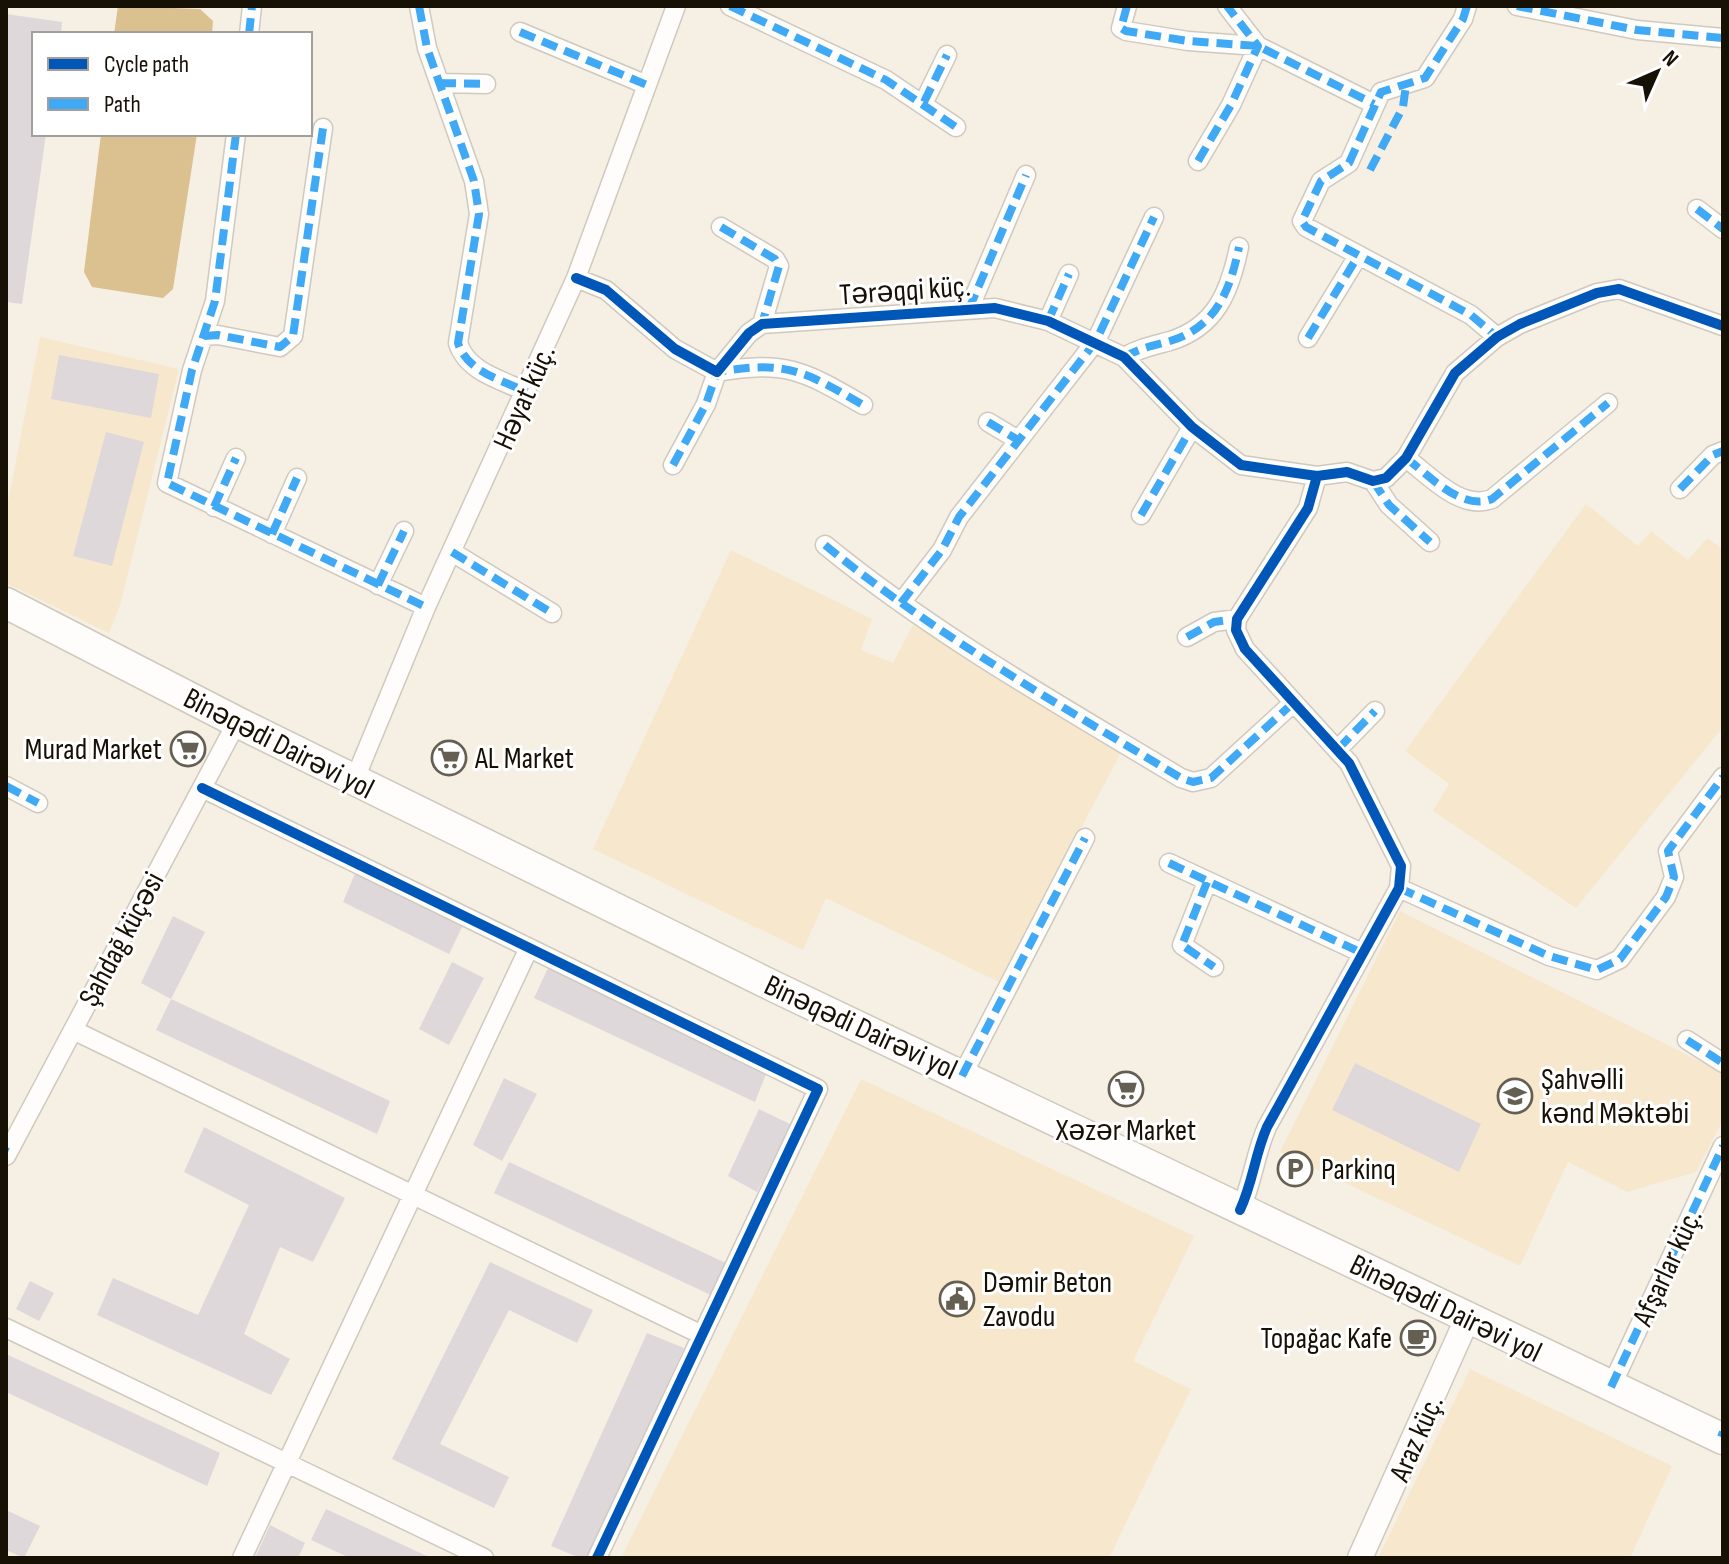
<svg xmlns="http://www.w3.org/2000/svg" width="1729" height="1564" viewBox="0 0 1729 1564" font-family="'Sofia Sans Condensed',sans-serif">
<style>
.built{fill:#f7e8cd}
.water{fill:#dbc18f}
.building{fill:#ded8da}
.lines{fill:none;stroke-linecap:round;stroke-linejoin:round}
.minor-casing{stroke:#cfc9be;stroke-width:21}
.tertiary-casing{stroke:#cfc9be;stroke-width:27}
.primary-casing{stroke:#cfc9be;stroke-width:33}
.minor{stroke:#fefdfb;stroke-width:18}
.tertiary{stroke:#fefdfb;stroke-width:24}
.primary{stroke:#fefdfb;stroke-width:30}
.quiet{stroke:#3fa9f5;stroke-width:8;stroke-dasharray:16 8;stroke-linecap:butt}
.cycleway-casing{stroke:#fff;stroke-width:15}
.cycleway{stroke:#0057b8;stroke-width:10}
.labels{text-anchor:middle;stroke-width:6;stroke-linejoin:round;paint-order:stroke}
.street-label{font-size:30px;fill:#171005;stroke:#fff}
.poi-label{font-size:30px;fill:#171005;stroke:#fff;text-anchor:start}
</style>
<rect width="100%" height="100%" fill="#f5efe4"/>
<path class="built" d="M40 337 179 369 120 605 109 633 6 583V512Z
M1586 504 1638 546 1651 531 1688 560 1707 538 1723 549V727L1576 908 1433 811 1449 784 1405 751Z
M731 550 872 619 861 650 893 663 913 625 1122 751 999 982 826 898 803 950 593 849Z
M1400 911 1723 1073V1120L1696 1172 1627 1192 1568 1162 1520 1266 1280 1152Z
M861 1079 1194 1236 1133 1361 1191 1389 1109 1558H621Z
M1470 1369 1672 1466 1630 1558H1378Z"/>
<path class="water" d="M118 6 200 9 213 21 212 34H114Z
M101 134H197L173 289 163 298 92 287 84 272Z"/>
<path class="building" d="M6 14 62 22 61 34H34V134H46L22 304 6 302Z
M59 355 159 374 151 418 51 399Z
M106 432 144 442 112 566 73 556Z
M356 871 464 923 449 954 343 902Z
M173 916 205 932 171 999 141 983Z
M452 962 484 978 449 1045 419 1029Z
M548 968 768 1069 755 1102 534 998Z
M171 999 390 1101 377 1134 156 1030Z
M1355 1063 1481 1124 1459 1172 1332 1110Z
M504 1078 537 1094 502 1161 473 1145Z
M759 1109 792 1125 757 1192 728 1176Z
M204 1127 345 1198 313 1262 280 1247 244 1334 290 1359 271 1395 97 1315 113 1278 198 1315 249 1205 184 1172Z
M509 1162 728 1264 715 1297 494 1193Z
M490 1262 593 1310 577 1343 509 1310 440 1444 509 1477 494 1508 392 1459Z
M30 1281 54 1293 39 1321 16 1309Z
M647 1333 684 1348 588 1558H580L551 1546Z
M6 1354 220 1453 207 1486 6 1392Z
M326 1509 431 1558H350L311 1540Z
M6 1510 40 1526 24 1558 6 1550Z
M270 1525 305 1543 298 1558H255Z"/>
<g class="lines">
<g class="minor-casing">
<path id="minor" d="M419 6 427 48 474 181 479 214 458 343C467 372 502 380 527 392
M730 6 886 80 956 127
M1127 6 1121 28 1126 31 1188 41 1258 46 1374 104
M1467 6 1463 19 1425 78 1381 92 1349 163 1321 181 1302 221 1306 227 1471 315 1497 337
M1517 6 1637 30 1723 38
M520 32 647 85
M249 34 252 6
M440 83 486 84
M924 102 947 55
M236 134 215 301 192 370 167 483 426 607
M1198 161 1231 105 1258 46 1227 6
M1697 209 1723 229
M721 227 775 259 779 266 762 324
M576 278 606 290 675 349 717 372 749 333 762 324 995 308 1048 321 1124 357 1192 427 1241 465 1317 476 1347 472 1373 481 1386 478 1406 458 1455 373 1497 337 1520 324 1597 293 1619 289 1723 326
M969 309 1026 175
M1048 321 1069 274
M204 336 218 335 280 347 293 336 323 128
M1308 338 1358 256
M1124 357C1140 348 1152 346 1170 341 1216 327 1230 291 1239 247
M988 422 1018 440
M1406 458C1430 476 1461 511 1492 499L1608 403
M673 465 706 404 717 372C787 360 804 371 863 405
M1373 481 1389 505 1430 542
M1680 489 1713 455 1723 451
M214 507 236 458
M1141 515 1192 427
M272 534 297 478
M825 545C935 635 1060 705 1181 778L1193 782 1211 778 1293 703
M452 552 552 613
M378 585 404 531
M901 603 942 550 959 517 1096 341 1154 217
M1187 637 1214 622 1237 619
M1338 749 1375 711
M354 781 426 607 576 278 676 6
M6 786 38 803
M202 788 818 1089 597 1558
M1169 863 1362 953
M1207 882 1182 945 1214 967
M1399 888 1549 956 1597 970 1620 959 1666 897 1674 877 1668 851 1723 777
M73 1030 702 1335
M1687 1040 1723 1063
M962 1076 1085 838
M6 1156 237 722
M1240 1210C1253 1182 1255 1154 1267 1127L1399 888 1401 866 1349 763 1245 649 1236 630 1237 619 1308 508 1317 476
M6 1328 484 1558
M1611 1387 1723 1146
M242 1558 528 950"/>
</g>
<g class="tertiary-casing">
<path id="tertiary" d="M1360 1558 1468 1317"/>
</g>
<g class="primary-casing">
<path id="primary" d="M6 603 237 722 775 987 1723 1439"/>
</g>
<use href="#minor" class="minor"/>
<use href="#tertiary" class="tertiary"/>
<use href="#primary" class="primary"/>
<path class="quiet" d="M419 6 427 48 474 181 479 214 458 343C467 372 502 380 527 392
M730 6 886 80 956 127
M1127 6 1121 28 1126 31 1188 41 1258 46 1374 104
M1467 6 1463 19 1425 78 1381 92 1349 163 1321 181 1302 221 1306 227 1471 315 1497 337
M1517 6 1637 30 1723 38
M520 32 647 85
M249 34 252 6
M440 83 486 84
M924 102 947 55
M236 134 215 301 192 370 167 483 426 607
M1198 161 1231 105 1258 46 1227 6
M1370 170 1403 107 1406 85
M1697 209 1723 229
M721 227 775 259 779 266 762 324
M969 309 1026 175
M1048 321 1069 274
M204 336 218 335 280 347 293 336 323 128
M1308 338 1358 256
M1124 357C1140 348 1152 346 1170 341 1216 327 1230 291 1239 247
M988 422 1018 440
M1406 458C1430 476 1461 511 1492 499L1608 403
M673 465 706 404 717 372C787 360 804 371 863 405
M1373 481 1389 505 1430 542
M1680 489 1713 455 1723 451
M214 507 236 458
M1141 515 1192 427
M272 534 297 478
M825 545C935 635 1060 705 1181 778L1193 782 1211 778 1293 703
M452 552 552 613
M378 585 404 531
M901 603 942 550 959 517 1096 341 1154 217
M1187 637 1214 622 1237 619
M1338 749 1375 711
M6 786 38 803
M1169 863 1362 953
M1207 882 1182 945 1214 967
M1399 888 1549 956 1597 970 1620 959 1666 897 1674 877 1668 851 1723 777
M1687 1040 1723 1063
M962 1076 1085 838
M6 1151 8 1152
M1611 1387 1723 1146
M1721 1437 1723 1432"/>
<g class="cycleway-casing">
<path id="cycleway" d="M576 278 606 290 675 349 717 372 749 333 762 324 995 308 1048 321 1124 357 1192 427 1241 465 1317 476 1347 472 1373 481 1386 478 1406 458 1455 373 1497 337 1520 324 1597 293 1619 289 1723 326
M202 788 818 1089 597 1558
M1240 1210C1253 1182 1255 1154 1267 1127L1399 888 1401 866 1349 763 1245 649 1236 630 1237 619 1308 508 1317 476"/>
</g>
<use href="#cycleway" class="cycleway"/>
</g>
<defs>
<g id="supermarket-ring" transform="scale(1.8)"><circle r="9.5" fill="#fff" stroke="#655e53" stroke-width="1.5"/><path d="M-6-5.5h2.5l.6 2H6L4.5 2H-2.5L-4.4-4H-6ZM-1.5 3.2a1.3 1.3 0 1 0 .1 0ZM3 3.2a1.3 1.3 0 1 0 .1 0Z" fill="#655e53"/></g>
<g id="school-ring" transform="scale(1.8)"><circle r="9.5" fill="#fff" stroke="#655e53" stroke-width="1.5"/><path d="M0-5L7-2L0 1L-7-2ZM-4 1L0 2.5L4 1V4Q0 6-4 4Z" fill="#655e53"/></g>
<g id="parking-ring" transform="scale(1.8)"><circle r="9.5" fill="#fff" stroke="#655e53" stroke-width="1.5"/><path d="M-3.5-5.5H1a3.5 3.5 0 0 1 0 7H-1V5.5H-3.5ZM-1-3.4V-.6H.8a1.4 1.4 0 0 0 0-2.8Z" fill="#655e53"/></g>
<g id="civic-ring" transform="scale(1.8)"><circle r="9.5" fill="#fff" stroke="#655e53" stroke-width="1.5"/><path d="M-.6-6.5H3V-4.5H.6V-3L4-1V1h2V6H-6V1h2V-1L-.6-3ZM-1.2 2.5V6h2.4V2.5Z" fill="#655e53"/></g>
<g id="cafe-ring" transform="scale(1.8)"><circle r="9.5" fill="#fff" stroke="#655e53" stroke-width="1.5"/><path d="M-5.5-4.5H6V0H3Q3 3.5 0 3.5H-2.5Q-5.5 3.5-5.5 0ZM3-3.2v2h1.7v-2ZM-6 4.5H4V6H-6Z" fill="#655e53"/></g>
</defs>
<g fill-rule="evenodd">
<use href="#supermarket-ring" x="188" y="749"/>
<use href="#supermarket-ring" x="449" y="758"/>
<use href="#supermarket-ring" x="1126" y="1089"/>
<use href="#school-ring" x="1515" y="1096"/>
<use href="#parking-ring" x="1295" y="1169"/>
<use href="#civic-ring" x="957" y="1299"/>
<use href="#cafe-ring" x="1418" y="1338"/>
</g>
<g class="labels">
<g class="street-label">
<text transform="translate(905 290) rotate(-4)" y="10">Tərəqqi küç.</text>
<text transform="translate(524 397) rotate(-66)" y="10">Həyat küç.</text>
<text transform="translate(279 743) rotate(27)" y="10">Binəqədi Dairəvi yol</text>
<text transform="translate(121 939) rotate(-62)" y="10">Şahdağ küçəsi</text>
<text transform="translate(861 1027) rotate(25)" y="10">Binəqədi Dairəvi yol</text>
<text transform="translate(1667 1267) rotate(-65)" y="10">Afşarlar küç.</text>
<text transform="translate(1446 1308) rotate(26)" y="10">Binəqədi Dairəvi yol</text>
<text transform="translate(1416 1438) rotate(-66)" y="10">Araz küç.</text>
</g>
<g class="poi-label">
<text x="162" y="759" text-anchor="end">Murad Market</text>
<text x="475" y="768">AL Market</text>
<text x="1541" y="1089">Şahvəlli<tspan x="1541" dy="34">kənd Məktəbi</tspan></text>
<text x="1126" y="1140" text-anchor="middle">Xəzər Market</text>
<text x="1321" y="1179">Parkinq</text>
<text x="983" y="1292">Dəmir Beton<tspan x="983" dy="34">Zavodu</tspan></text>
<text x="1392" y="1348" text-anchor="end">Topağac Kafe</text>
</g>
</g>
<rect width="1729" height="1564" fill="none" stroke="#171005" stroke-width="16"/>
<rect x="32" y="32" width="280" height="104" fill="#ffffff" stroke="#a29f9b" stroke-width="2"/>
<rect x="48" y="58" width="40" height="12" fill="#0057b8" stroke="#a29f9b" stroke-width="2"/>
<text x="104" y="72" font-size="24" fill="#171005">Cycle path</text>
<rect x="48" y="98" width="40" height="12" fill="#3fa9f5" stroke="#a29f9b" stroke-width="2"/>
<text x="104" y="112" font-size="24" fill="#171005">Path</text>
<g transform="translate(1657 72) rotate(45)" stroke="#ffffff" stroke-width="6" paint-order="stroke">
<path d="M0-6L14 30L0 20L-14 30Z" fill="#171005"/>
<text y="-12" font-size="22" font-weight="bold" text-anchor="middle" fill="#171005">N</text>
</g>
</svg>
